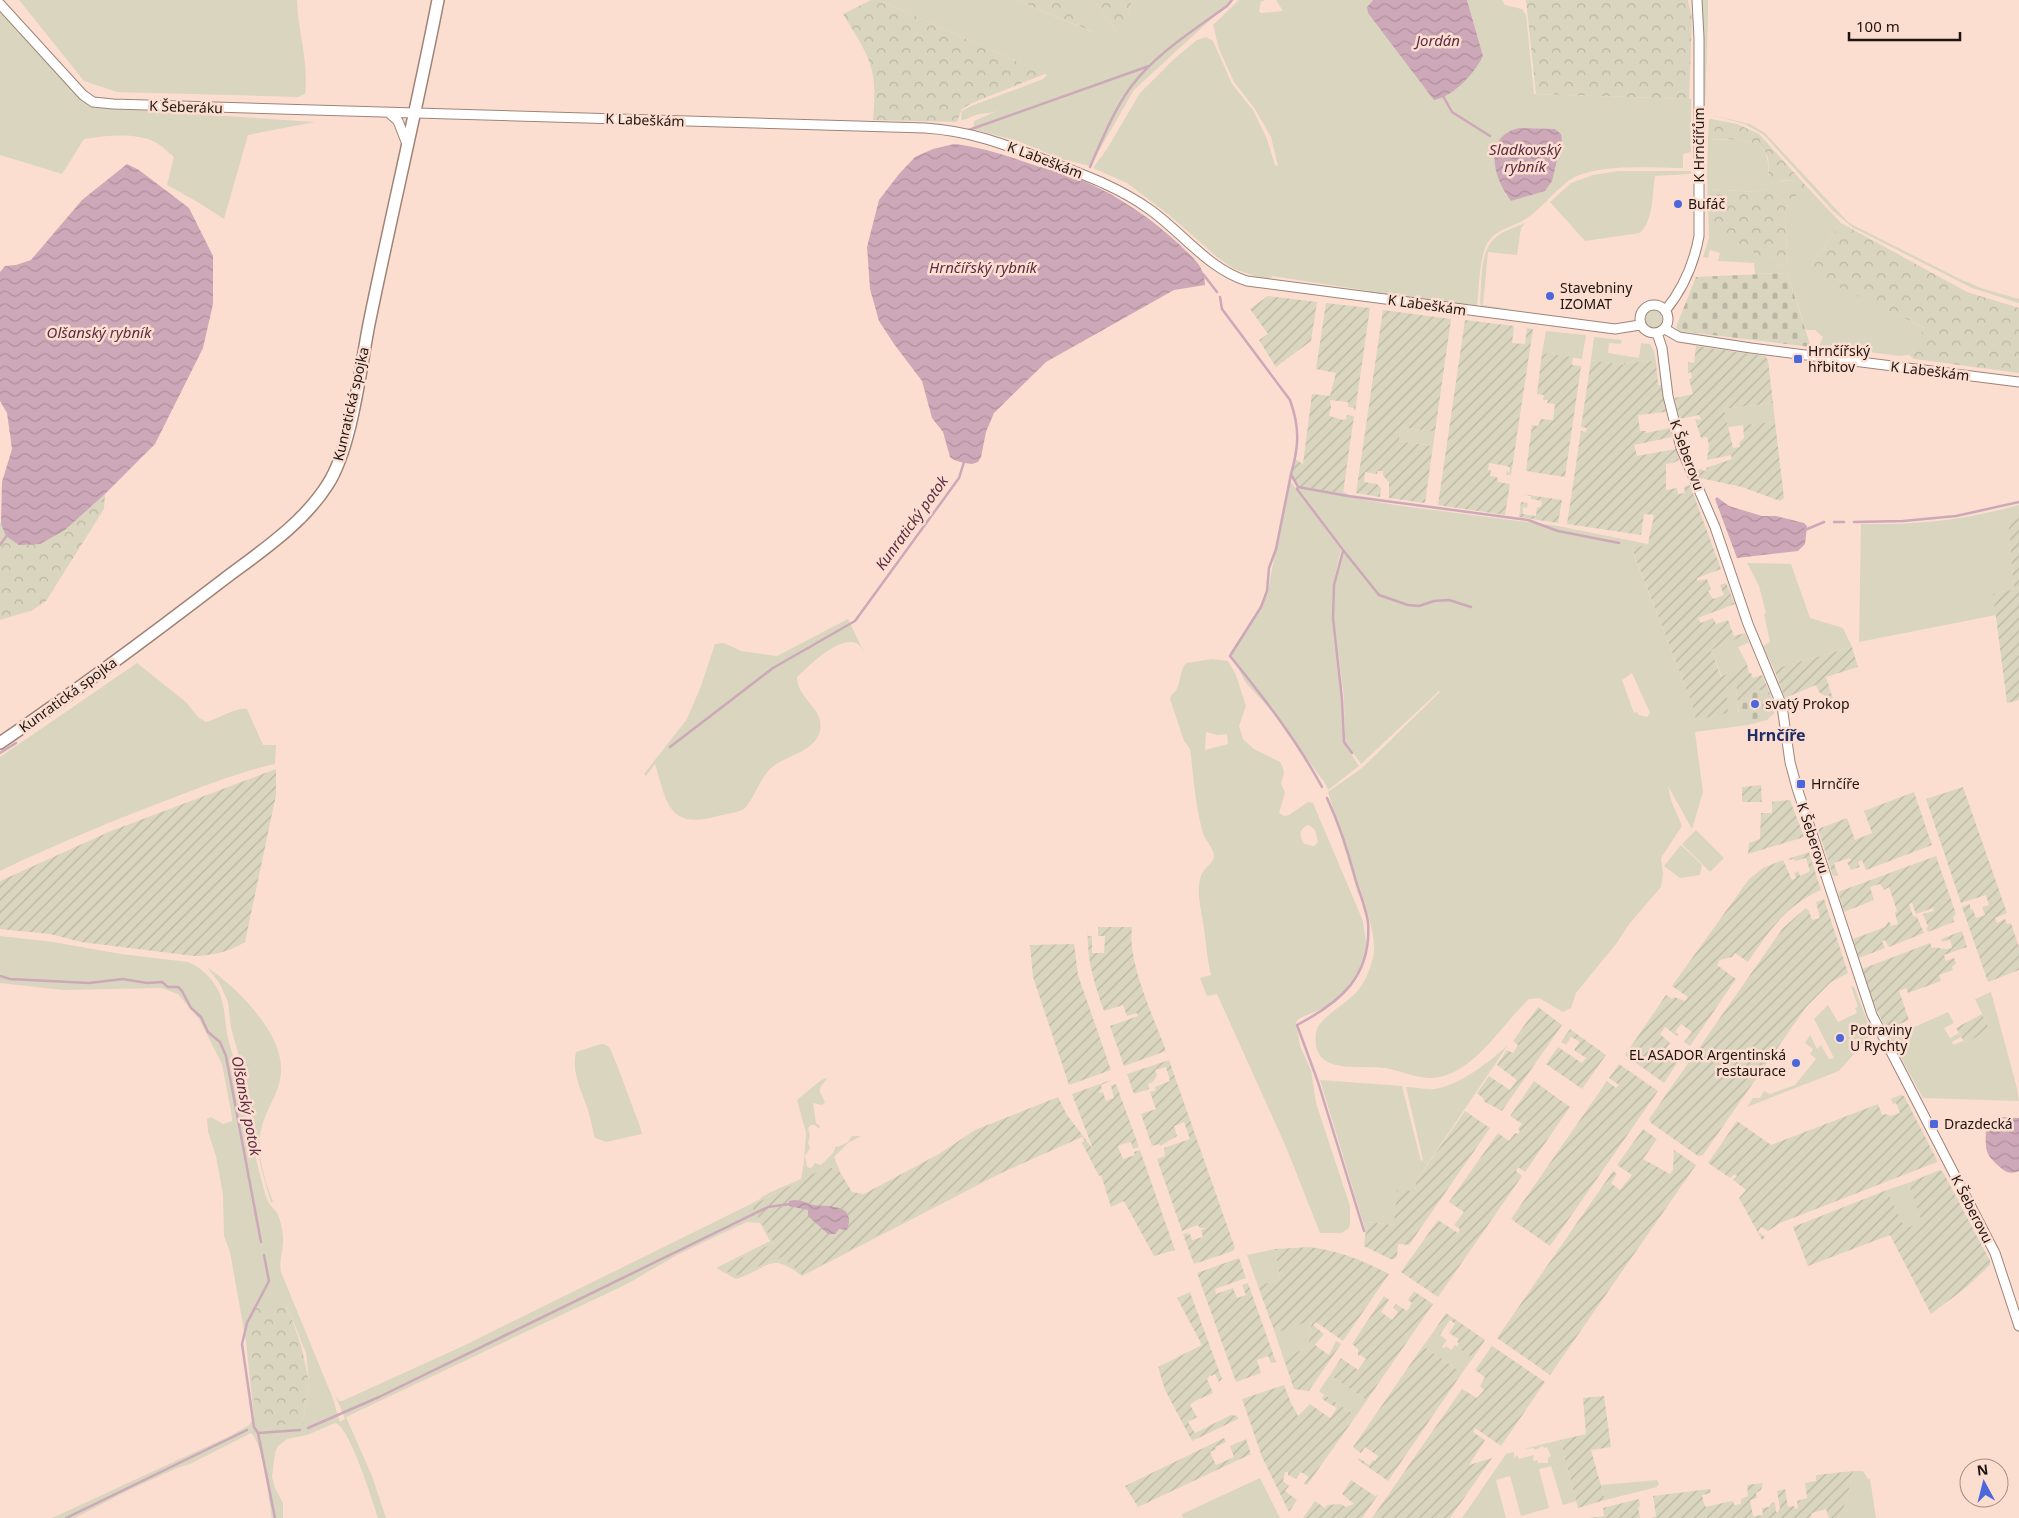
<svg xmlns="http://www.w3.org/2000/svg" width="2019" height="1518" viewBox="0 0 2019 1518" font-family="'Noto Sans',sans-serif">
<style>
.green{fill:#dad5bf;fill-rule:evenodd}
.forest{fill:url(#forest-crowns)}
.cemetery{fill:url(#cemetery-stones)}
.garden{fill:url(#garden-furrows)}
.water{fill:url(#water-waves)}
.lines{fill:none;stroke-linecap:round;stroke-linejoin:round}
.stream{stroke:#cda8b8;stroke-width:2.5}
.minor-casing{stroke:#9e8378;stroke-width:11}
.major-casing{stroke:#9e8378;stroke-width:14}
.minor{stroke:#fff;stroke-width:9}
.major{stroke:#fff;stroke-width:11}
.poi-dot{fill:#4b67db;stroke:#fcded1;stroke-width:2}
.labels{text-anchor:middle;stroke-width:5;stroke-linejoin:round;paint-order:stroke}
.street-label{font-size:14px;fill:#1f1410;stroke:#fcded1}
.poi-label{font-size:14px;fill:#1f1410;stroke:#fcded1;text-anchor:start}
.water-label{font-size:15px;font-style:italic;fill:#5d2c44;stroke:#fcded1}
.quarter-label{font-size:16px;font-weight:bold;fill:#202e66;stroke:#fcded1}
</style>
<defs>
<pattern id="forest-crowns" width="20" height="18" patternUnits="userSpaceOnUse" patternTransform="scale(1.25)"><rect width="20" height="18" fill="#dad5bf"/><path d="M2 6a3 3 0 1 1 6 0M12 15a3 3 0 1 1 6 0" fill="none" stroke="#bbb6a3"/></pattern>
<pattern id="cemetery-stones" width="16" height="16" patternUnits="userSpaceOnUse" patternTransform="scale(1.25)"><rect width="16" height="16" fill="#dad5bf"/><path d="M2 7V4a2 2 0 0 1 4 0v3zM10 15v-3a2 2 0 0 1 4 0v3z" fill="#bbb6a3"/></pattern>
<pattern id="garden-furrows" width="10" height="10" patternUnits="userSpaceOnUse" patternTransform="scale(1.25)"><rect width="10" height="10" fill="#dad5bf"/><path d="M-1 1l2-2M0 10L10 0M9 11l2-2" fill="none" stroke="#bbb6a3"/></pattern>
<pattern id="water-waves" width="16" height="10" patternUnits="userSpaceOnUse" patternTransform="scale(1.25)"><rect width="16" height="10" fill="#cda8b8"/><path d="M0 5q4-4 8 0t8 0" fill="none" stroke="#b0909d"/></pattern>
</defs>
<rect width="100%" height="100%" fill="#fcded1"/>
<path class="green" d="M19 0H297C298 32 309 62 305 94L298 97 117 92 84 81Z
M879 0H1016L1092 32 1069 0H1094L1117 32 1128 16 1132 0H1232L1134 90 1090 166 1061 159 1018 141 973 129 974 121 997 111C991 113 986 113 980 114 973 115 969 119 962 120L961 118 962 111 971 106 1043 79 1047 75Z
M1239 0H1265L1261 2 1259 11 1261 13 1283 11 1276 0H1373L1367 7 1483 56 1467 0H1502L1505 5 1522 9 1526 15 1534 94 1691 99V152L1683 154V168C1652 168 1592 162 1567 182 1552 193 1541 210 1524 220 1511 228 1495 229 1487 244 1479 259 1479 290 1477 307L1368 293 1369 291 1272 276 1270 281 1234 269 1217 257 1168 214 1140 193 1127 183 1093 168 1107 149 1140 93 1174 59 1197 40 1206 37 1213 41 1232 84 1253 110 1267 139 1275 165 1278 166 1271 137 1255 109 1234 82 1219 49 1213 25ZM1520 128 1555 129 1562 140 1545 191 1511 201 1506 195 1499 177Z
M1702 0H1708V16L1703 170Z
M0 12 90 107 315 122 248 135 224 219 196 201 167 185 174 157C168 152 161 145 155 142 133 132 107 136 84 139L62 174 0 155Z
M1711 115 1750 124 1765 133 1849 223 1962 280 1984 289 2019 299V303L1972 288 1852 227 1832 210 1764 135 1745 124Z
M1708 139C1737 141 1772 133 1768 174L1776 182 1792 180 1794 184 1788 193 1791 199 1808 188 1841 223 1811 265V272L1926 329 1909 355 1900 356 1845 349 1837 344 1838 351 1818 348 1823 337 1815 330H1806L1787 273 1755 274 1754 263 1718 261 1720 253 1710 250 1708 258 1703 257 1709 238 1707 174ZM1766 188 1788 204 1785 216 1788 267 1775 265 1710 189 1756 192Z
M1619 171H1691V174L1655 176C1652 195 1654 219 1640 233L1585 241 1550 202 1571 183 1593 175Z
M1525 223 1521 228 1517 255 1488 252 1483 305 1509 309 1482 308 1480 302C1482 283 1479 250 1496 237 1503 231 1516 227 1525 223Z
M1645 319a9 9 0 1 1 18 0a9 9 0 1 1-18 0Z
M1546 331 1586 335 1582 359 1542 353Z
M1594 337 1622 340 1621 344 1609 343 1608 353 1639 358 1641 343 1650 344 1654 351 1656 361 1625 363 1624 365 1591 360Z
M1773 403 1775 422 1728 427 1724 409Z
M1401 427 1435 432 1433 446 1399 441Z
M1290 477 1299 487 1344 492 1355 498 1395 505 1558 526 1648 544 1632 550 1691 701 1696 720 1727 713 1726 687 1736 683 1738 711 1748 725 1695 732 1703 792 1692 829 1668 786 1671 800 1682 826 1661 858 1663 874 1661 887 1630 923 1616 944 1576 993 1571 1008 1563 1012 1539 998 1529 999C1502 1024 1472 1077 1431 1078 1418 1078 1403 1072 1390 1069 1372 1065 1346 1070 1330 1063 1322 1059 1318 1055 1316 1046 1315 1039 1315 1030 1320 1024 1330 1011 1348 1003 1359 989 1366 980 1370 969 1373 958 1378 937 1365 908 1360 887L1358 894 1328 792 1362 768 1440 692 1439 691 1361 764 1345 742 1344 698 1334 618V586L1344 550ZM1632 673 1650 713 1647 717 1639 715 1637 712 1634 713 1622 680Z
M1289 479 1341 550 1333 585 1332 619 1342 699 1343 742 1359 766 1328 790 1325 783 1269 708 1246 683 1230 653 1267 596Z
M2019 505V518L2008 522 2014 589 1994 594 1996 615 1859 642 1861 524C1918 525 1964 520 2019 505Z
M1747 563 1791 564 1810 618 1843 628 1852 647 1774 669 1763 646 1770 642 1764 614 1766 613 1759 586Z
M848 619 865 654C863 651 861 646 858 644 840 634 809 666 797 677 797 699 825 708 820 731 815 751 789 755 775 765 761 774 754 800 744 809 738 813 725 814 718 816 668 830 667 803 655 764L646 776 644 774 687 719 701 686 715 644 724 643 741 651 777 656Z
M1746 635 1750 647 1748 643 1738 647 1747 664 1722 677 1711 650Z
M1212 659 1228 661 1236 675 1246 706 1239 726 1243 739 1254 749 1280 762 1283 768 1284 774 1281 783 1285 793 1279 813 1284 816 1289 815 1308 802 1313 803 1363 921 1367 950 1356 977 1345 992 1331 1005 1300 1018 1296 1022 1300 1046 1311 1070 1316 1103 1350 1206V1224L1349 1228 1342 1233H1320L1286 1147 1217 994 1207 996 1200 978 1211 975C1206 955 1206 937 1202 917 1200 904 1197 893 1200 879 1202 868 1213 864 1214 857 1215 850 1205 840 1203 833 1195 806 1194 777 1190 749L1184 741 1170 699C1172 692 1175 694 1177 688 1181 680 1180 670 1186 663ZM1206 732 1218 735 1227 734 1228 744 1205 750ZM1309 825 1315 830 1318 842 1314 846 1304 844C1299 836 1299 828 1309 825Z
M137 663 186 702 198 717 206 722C219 719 235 707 247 709L263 745H276L275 764C239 772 204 786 170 799 112 821 56 844 0 871V757Z
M1696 830 1724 858 1710 872 1682 844Z
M1681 845 1702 865 1700 875 1680 878 1664 866Z
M0 936 53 942 121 954 188 962C201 967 212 978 218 990 226 1005 224 1022 228 1038 243 1090 251 1145 266 1197 269 1205 273 1207 277 1213 281 1221 283 1232 283 1240 283 1252 279 1261 281 1272L332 1396 340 1422 345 1419 335 1395 339 1401H342L463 1346 759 1200C764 1193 791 1184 801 1179L804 1162 806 1133 797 1100 820 1081 828 1077 820 1088V1092L825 1102 822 1105 813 1103 816 1123 820 1126 819 1129 815 1125H811L808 1128 810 1136 808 1143 810 1148 805 1156 807 1167 811 1168 815 1163 821 1165 833 1153 836 1146 838 1147 848 1142 852 1136H861L848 1143 834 1157 840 1172 828 1166 751 1206 774 1243 721 1268 735 1276 782 1257 803 1274 956 1193 1007 1170 802 1276C769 1250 769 1269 736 1279L716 1268 770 1241 760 1223 748 1222 738 1226 677 1255 627 1284 346 1417 372 1476 386 1518H378C373 1502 349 1425 335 1423L307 1435 287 1439 278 1446 275 1453 272 1477 275 1488 283 1503V1518H272C269 1501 263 1442 251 1433L190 1464 177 1468 127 1491 75 1518H52L232 1435 249 1425 254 1418 246 1342 230 1252 224 1236 223 1195 216 1156 208 1132 207 1119 211 1117 223 1124 232 1121V1117L222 1064 199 1019 178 994 161 988 63 990 0 983ZM287 1306 306 1353 309 1381 303 1423 284 1314Z
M207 967C237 988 284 1033 281 1073 280 1089 271 1102 265 1117 253 1146 263 1174 273 1202L271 1203 261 1167 239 1056 231 1028 228 1002 220 984Z
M1851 986 1854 987 1872 1033 1839 1071 1747 1107 1753 1098H1760L1764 1091 1770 1094 1795 1085 1816 1059 1810 1054 1813 1049 1805 1043 1810 1035 1817 1049 1821 1045 1829 1059 1834 1058 1814 1019 1828 1005 1838 1022 1857 1013 1855 1008 1858 1007Z
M1991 992 2017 1088 2019 1101 1923 1098 1890 1038 1948 1012 1954 1023 1944 1028 1950 1038 1959 1033 1961 1037 1952 1042 1953 1045 1963 1041 1965 1043 1990 1030 1975 999Z
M601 1044C607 1044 610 1047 612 1053 620 1071 626 1090 633 1108 636 1117 640 1124 642 1134L606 1142 595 1138C592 1129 591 1119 588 1110 582 1092 571 1072 576 1052Z
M1508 1045 1416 1181 1415 1191 1394 1225 1367 1222 1366 1232 1320 1080 1402 1086 1421 1161 1423 1160 1406 1087C1415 1087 1425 1090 1434 1089 1459 1086 1489 1062 1508 1045Z
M1908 1183 1923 1223 1905 1230 1887 1190Z
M1275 1249 1280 1279 1258 1286 1247 1255Z
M1312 1319 1308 1348 1283 1357 1275 1333Z
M1434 1331 1447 1340 1442 1347 1444 1348 1446 1346 1451 1350 1455 1345 1473 1358 1462 1373 1423 1346Z
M1330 1375 1367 1400 1356 1416 1319 1391Z
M1560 1440 1576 1501 1563 1505 1551 1466 1539 1469 1549 1508 1521 1516 1510 1476 1496 1480 1506 1518H1462L1506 1454 1514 1452V1458L1517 1455 1519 1459 1534 1455 1533 1461 1537 1460 1538 1463H1548V1458L1551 1456 1547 1447 1544 1448 1543 1446 1535 1450 1534 1448 1524 1449Z
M1853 1471H1863L1868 1479H1870L1876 1518H1839L1846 1502Z
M1260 1478 1280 1518H1183L1182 1514Z
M1657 1480 1659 1484 1657 1487 1605 1500 1601 1485Z"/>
<path class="forest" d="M871 0H879L1045 74 972 103 962 109 957 122 873 120C874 108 875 96 874 85 873 58 856 36 843 14Z
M1016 0H1069L1093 32Z
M1094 0H1132L1128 16 1120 32H1117Z
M1526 0H1688L1692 18 1689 99 1536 94Z
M1711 119 1737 124 1759 134 1808 188 1791 199 1783 194 1790 191 1789 188 1794 184 1792 180 1780 181 1772 186 1769 184C1768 176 1769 167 1768 159 1763 135 1728 140 1708 139L1709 120Z
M1766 188 1788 204 1785 216 1788 267 1775 265 1710 227V189L1756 192Z
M1841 223 1967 292 2019 308V373L1914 359 1909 355 1925 328 1813 275 1811 272V265Z
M105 494 104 509 46 601 33 610 0 620V523L65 530Z
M245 1306 288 1308 301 1345 309 1381 303 1423 277 1425 256 1420Z"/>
<path class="cemetery" d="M1787 273 1811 347 1679 331 1676 327 1696 277Z
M1754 690H1763L1772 698 1774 713 1767 720 1748 725 1740 715 1738 708Z"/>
<path class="garden" d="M1268 296 1317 302 1311 341 1276 367 1259 340 1268 334 1250 309Z
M1326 303 1370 308 1355 412 1354 408 1348 407V402L1330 400 1331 407 1329 416 1343 420 1346 419 1347 415 1354 416 1343 493 1299 487 1290 477 1294 458 1303 464 1312 394 1330 396 1336 373 1316 369Z
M1383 310 1451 319 1435 432 1401 427 1399 441 1433 446 1425 503 1389 498V483L1383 475V471H1378L1377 474 1365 472 1364 482 1377 484 1381 488 1380 497 1356 493Z
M1465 320 1514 326 1512 343 1525 344 1527 328 1533 329 1511 475H1506L1507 470 1509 473 1510 468 1507 466 1489 463 1488 470H1491L1490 476 1497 477 1498 482 1510 484 1505 515 1438 505Z
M1696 346 1765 356 1768 360 1773 403 1724 409 1733 448 1740 447 1739 443 1744 438 1743 425 1775 422 1784 498 1780 501 1742 487 1700 478 1696 470 1703 469V471L1707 470 1706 468 1732 459 1731 455 1707 460 1709 445 1707 437 1701 438 1695 419 1701 420 1699 415 1679 419 1675 398 1693 394 1689 379 1692 378 1691 372 1688 373V362L1694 363Z
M1542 353 1573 357 1572 365 1581 366 1565 477 1526 471 1532 425 1538 426 1541 419 1553 420 1555 404 1547 403 1548 400H1543L1544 395 1537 394Z
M1591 360 1624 365V363L1656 361 1658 385H1661L1666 412 1638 415 1640 431H1646V433L1670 428 1672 437 1634 445 1637 456 1676 449 1679 460 1673 463 1666 464V490L1677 488 1678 494 1685 493 1684 487 1690 485 1721 569 1697 578V581L1707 579 1711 589 1708 591 1713 599 1724 595 1720 585 1726 583 1735 604 1698 618 1701 623 1713 618 1716 624 1728 620 1734 636 1745 633 1746 635 1711 650 1721 677 1747 664 1749 673H1751L1753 678 1762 675 1772 698 1763 690H1754L1738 708 1736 683 1726 687 1728 713 1696 720 1691 701 1632 549 1648 544 1654 515 1644 514 1641 535 1567 524 1581 431 1586 432 1587 428 1581 427Z
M1522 494 1562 500 1558 523 1519 517 1521 502 1528 503 1527 508 1523 507V514L1536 516 1537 507H1541L1542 501 1531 499V496Z
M2019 518V700L2007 703 1993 594 2014 589 2008 522Z
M1852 647 1858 667 1826 677 1834 702 1819 692 1816 685 1785 698 1774 669Z
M276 769V795L245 942C230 951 212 956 194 956L81 942 50 934 0 929V881L111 831Z
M1761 785 1762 802H1742V787Z
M1963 787 2007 913 1995 918 1997 923 2005 919 2007 924 2011 923 2019 947V970L1988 982 1962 907 1970 904V908L1973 910 1976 918 1985 915 1982 907 1989 905 1986 895 1961 903 1926 799Z
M1914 792 1932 845 1866 870 1862 860 1858 862 1860 867 1851 870 1847 862 1851 861 1850 858 1834 863 1838 875 1833 876 1818 829 1847 818 1855 840 1872 833 1864 811Z
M1790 800 1804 837 1748 854 1749 843 1760 839 1761 813H1772V802Z
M1809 852 1821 890C1784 907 1770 930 1748 962L1735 953 1732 957 1720 960 1717 965 1736 979 1690 1046 1684 1042 1692 1032 1681 1024 1675 1032 1678 1034 1677 1036 1665 1027 1660 1034 1670 1043 1664 1051 1674 1058 1680 1050 1684 1053 1664 1083 1625 1055 1666 995 1672 999 1674 997 1685 1001 1688 997 1672 986 1749 879 1763 868 1783 860 1792 880 1796 878 1794 873 1798 871 1800 876 1810 871 1806 858 1795 861 1794 859 1789 860 1788 859Z
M1936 856 1956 914 1953 917 1954 922 1928 932 1926 928 1928 927 1923 914 1934 911 1933 908 1916 914 1912 903 1909 904 1913 916 1917 917 1924 933 1889 947 1885 940 1882 941 1885 948 1859 958 1853 939 1885 927 1889 921 1891 926 1898 924 1895 913 1897 911 1889 887 1884 890 1880 884 1870 887 1874 900 1844 912 1838 892Z
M1824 899 1848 973 1831 982 1806 1007 1703 1155 1698 1156 1651 1123 1649 1119 1783 928 1806 908 1809 911 1812 920 1820 918 1816 902Z
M1088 927V936H1092V953H1104L1105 936H1098V927H1132C1127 963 1154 1017 1166 1051L1124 1066 1110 1026 1138 1016 1137 1013 1127 1016 1123 1005 1104 1011C1094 983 1086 958 1088 927Z
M1962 931 1967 947 1944 955 1946 961 1954 958 1956 963 1952 967 1953 970 1939 975 1941 981 1908 993 1906 988 1899 991 1909 1020 1890 1028 1884 1025 1874 1004 1862 969 1930 943 1932 948C1939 946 1943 951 1952 948L1950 939 1942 942 1941 939Z
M1074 944 1078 975 1111 1070 1069 1085 1033 977 1030 945Z
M1538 1007 1562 1025 1502 1111 1483 1101 1484 1099 1477 1093 1489 1076 1510 1090 1517 1080 1497 1065 1507 1050 1513 1053 1518 1045 1513 1041Z
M1982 1014 1990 1030 1965 1043 1956 1028Z
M1570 1029 1606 1055 1582 1089 1546 1064 1558 1047 1582 1063 1586 1058 1574 1050 1579 1043V1041L1571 1037 1566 1045 1561 1042Z
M1169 1060 1235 1248 1233 1251 1194 1264 1183 1234 1189 1232 1186 1235 1190 1234 1192 1240 1203 1237 1201 1230 1206 1228H1200L1198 1225 1182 1231 1157 1159 1165 1156 1164 1148 1190 1139 1184 1122 1174 1126 1177 1136 1162 1145 1160 1146 1159 1144 1152 1146 1141 1114 1156 1109 1150 1092 1156 1090 1155 1087 1170 1081 1166 1067 1155 1070 1157 1075 1153 1082 1148 1084 1149 1089 1134 1094 1127 1074Z
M1619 1064 1658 1091 1550 1246 1511 1219 1607 1081 1616 1088 1619 1085 1609 1078Z
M1114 1079 1101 1085 1102 1089 1099 1091 1100 1093 1103 1092 1106 1101 1114 1098 1111 1086 1116 1084 1139 1147 1133 1149 1131 1142 1119 1145 1118 1147 1123 1159 1135 1155 1134 1152 1140 1150 1175 1250 1154 1256 1124 1201 1111 1207 1101 1175 1099 1176 1082 1143 1085 1141 1082 1137 956 1193 803 1275 782 1257 735 1276 720 1268 774 1243 751 1206 828 1166 840 1172 852 1192 864 1194 939 1154 975 1130 1058 1097 1067 1115 1093 1149 1072 1094Z
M1534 1081 1570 1107 1525 1172 1518 1167 1516 1171 1522 1176 1438 1297 1401 1272 1438 1220 1458 1233 1460 1229 1454 1225 1464 1212 1449 1202 1498 1133 1509 1141 1515 1133 1518 1134 1520 1131 1518 1129 1522 1124 1510 1116Z
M1900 1095 1904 1096 1937 1160V1162L1780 1223 1768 1231 1761 1227 1758 1232 1765 1237 1762 1240 1739 1198 1746 1190 1733 1180 1737 1176 1735 1174 1730 1178 1708 1163 1737 1121 1771 1145 1878 1104 1882 1115 1886 1114 1890 1116 1900 1113 1896 1103 1893 1104 1891 1099Z
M1465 1111 1490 1128 1409 1245 1398 1244 1397 1256 1394 1259H1390L1364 1246 1367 1222 1394 1225 1397 1190 1415 1191 1416 1181Z
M1643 1129 1657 1139 1643 1159 1670 1174 1673 1170 1674 1150 1696 1165 1550 1375 1497 1338 1613 1171 1617 1174 1611 1183 1620 1190 1632 1175 1617 1165Z
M1940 1170 1943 1172 1990 1261V1265L1968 1286 1931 1314 1890 1235 1808 1266 1793 1227 1887 1190 1905 1229 1922 1222 1908 1183Z
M1310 1247C1339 1251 1363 1260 1389 1274L1343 1341 1316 1322 1313 1325 1324 1334 1315 1345 1329 1355 1336 1341 1341 1344 1309 1391 1294 1389 1283 1357 1308 1348 1312 1320 1275 1333 1258 1286 1280 1279 1275 1249Z
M1239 1258 1246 1278 1215 1289 1216 1294 1233 1288 1237 1298 1246 1295 1242 1285 1248 1283 1276 1362 1271 1363 1268 1356 1257 1360 1261 1373 1236 1382 1197 1273Z
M1414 1291 1433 1304 1367 1400 1330 1375 1341 1358 1358 1370 1366 1359 1360 1355 1358 1356V1349L1352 1344 1384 1296 1389 1300 1381 1312 1392 1320 1398 1312 1393 1308 1396 1304 1407 1311 1412 1303 1408 1300Z
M1190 1292 1222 1379 1219 1382 1215 1374 1211 1376 1210 1375 1207 1379 1213 1393 1195 1401 1190 1405 1197 1417 1188 1422 1195 1433 1231 1415 1237 1416 1238 1419 1192 1441 1165 1390 1158 1367 1202 1345 1177 1298Z
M1446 1313 1485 1340 1473 1358 1457 1347 1459 1343 1457 1342 1459 1339 1449 1333 1455 1324 1450 1320 1440 1335 1434 1331Z
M1423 1346 1462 1373 1388 1481 1358 1460 1359 1458 1369 1465 1373 1460 1375 1461 1378 1456 1365 1447 1361 1453 1353 1447Z
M1492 1346 1545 1382 1501 1446 1475 1428 1473 1432 1485 1440 1469 1465 1492 1458 1450 1518H1372L1462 1389 1477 1398 1484 1390 1480 1386 1485 1377 1475 1370Z
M1284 1385 1291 1403 1298 1416 1310 1404 1330 1418 1337 1408 1322 1399 1324 1395 1319 1391 1356 1416 1307 1485 1304 1484 1309 1477 1301 1472 1296 1479 1288 1475V1472H1285L1283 1481 1289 1486 1285 1491 1297 1500 1289 1512 1262 1457 1242 1399Z
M1604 1396 1611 1447 1591 1450 1605 1500 1578 1508 1560 1440 1586 1434 1583 1398Z
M1224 1438 1226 1442 1215 1447 1216 1449 1210 1452 1216 1465 1234 1457 1230 1446 1246 1439 1251 1454 1138 1507 1125 1486Z
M1853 1471 1846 1502 1839 1518H1829L1826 1509 1812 1513 1810 1518H1651L1656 1516 1653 1496 1710 1489 1711 1493 1702 1495 1704 1504 1706 1507C1716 1505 1724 1502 1733 1501L1734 1505 1741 1504V1499L1748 1496 1747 1485 1763 1483 1761 1490 1756 1493 1757 1498 1750 1500 1753 1516 1763 1515 1762 1508 1769 1507 1772 1503 1775 1502 1776 1512H1778L1780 1508 1777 1491 1785 1489 1788 1507 1794 1506 1795 1509 1798 1508 1797 1501 1807 1498 1805 1483 1816 1481V1475Z
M1351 1480 1375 1496 1378 1495 1362 1518H1303L1315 1501 1325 1508 1327 1505 1341 1504 1346 1507 1354 1504 1342 1494Z
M1639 1499 1640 1506 1638 1507 1640 1518H1589L1604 1516 1603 1508Z"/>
<path class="water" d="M1373 0H1467L1483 56C1474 74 1454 96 1434 100L1368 13 1367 7Z
M1520 128 1555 129 1561 134 1562 140 1552 181 1545 191 1511 201C1493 179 1482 135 1520 128Z
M954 144C981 147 1005 155 1031 164 1049 170 1068 174 1086 182 1120 197 1152 219 1180 245 1193 258 1205 266 1205 285L1174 290 1046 362 994 413 986 432 981 457 978 462 972 464 964 463 954 460 950 457 943 432 932 418 922 381 894 344 879 321 870 289 867 247 879 200 899 174 915 157 933 149Z
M127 164 139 170 189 208 213 256V304L203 348 155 444 105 494 65 530 40 544 19 545 6 536 1 524 2 482 12 449 7 413 0 401V272L5 266 16 265 31 260 82 200Z
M1717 497 1729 506 1762 516H1776L1804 523 1807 526 1805 544 1798 551 1737 558 1715 499Z
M1999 1117 2019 1118V1171C2012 1174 2006 1173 2001 1168 1985 1155 1985 1150 1986 1129Z
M794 1200C801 1200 807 1203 813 1205 828 1207 857 1203 847 1230L839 1229 835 1234H828L808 1216V1210L789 1206V1201Z"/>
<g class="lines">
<path class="stream" d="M1443 96 1452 112 1490 136
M966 131 1149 66
M1090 167C1102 140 1113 112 1130 88 1155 54 1194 30 1227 6L1232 0
M1203 274 1217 292
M1220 297 1222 309 1290 400C1300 428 1299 446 1291 474L1298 487 1348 496 1528 520 1558 531 1619 543
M1291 474 1276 549 1269 568 1267 591 1261 607 1230 656C1264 698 1296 739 1322 787
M1298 487 1297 489 1343 550 1379 595 1408 605 1419 606 1434 601 1449 600 1471 607
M1834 522H1844
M1854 522 1903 521 1956 516 2019 502
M1805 530 1824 522
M0 545 8 534
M1343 551 1334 585 1333 618 1342 699 1344 742 1352 753
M670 747 773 668 855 621 959 478 964 462
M0 753 16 743
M1327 798C1340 826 1348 851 1356 881 1360 894 1366 909 1368 922 1372 976 1341 1002 1297 1025L1318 1082 1364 1231
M0 976 10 979 89 983 123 979 147 983 162 982 168 987H178L182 991 191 1008 201 1017 208 1032 220 1042 226 1056 261 1242
M264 1255 269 1281 247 1323 242 1344 254 1427 258 1433 275 1518
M308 1428 379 1397 768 1207 790 1204
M258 1433 300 1430
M66 1518 247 1430"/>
<g class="minor-casing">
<path id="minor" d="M0 4 83 95 93 102 113 104 925 128C973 131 1009 146 1053 163 1087 176 1120 188 1149 209 1182 232 1208 269 1247 281L1615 329 1640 325
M389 113 398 121 407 144
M1640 319a14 14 0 1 1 28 0a14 14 0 1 1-28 0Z
M1665 311C1683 289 1694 264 1699 236V38L1697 0
M1665 329 1679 337 1751 348 2019 382
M1657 333 1662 348 1668 396 1681 448 1715 527 1748 624 1782 706 1790 762 1797 788 1872 1015 1995 1253 2019 1326"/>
</g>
<g class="major-casing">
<path id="major" d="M0 743C76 691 150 636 223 580 260 552 303 524 328 484 352 446 360 370 369 324 391 216 417 108 438 0"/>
</g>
<use href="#minor" class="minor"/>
<use href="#major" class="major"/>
</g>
<g class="poi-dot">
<circle cx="1678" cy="204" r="5"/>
<circle cx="1550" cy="296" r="5"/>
<rect x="1793" y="354" width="10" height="10" rx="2.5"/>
<circle cx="1755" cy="704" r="5"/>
<rect x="1796" y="779" width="10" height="10" rx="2.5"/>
<circle cx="1840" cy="1038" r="5"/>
<circle cx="1796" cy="1063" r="5"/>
<rect x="1929" y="1119" width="10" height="10" rx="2.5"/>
</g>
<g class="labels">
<g class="street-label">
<text transform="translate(186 107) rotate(2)" y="5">K Šeberáku</text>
<text transform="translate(645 120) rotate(2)" y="5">K Labeškám</text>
<text transform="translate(1699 145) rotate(-90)" y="5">K Hrnčířům</text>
<text transform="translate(1045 160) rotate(21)" y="5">K Labeškám</text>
<text transform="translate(1427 305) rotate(8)" y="5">K Labeškám</text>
<text transform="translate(1930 371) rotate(7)" y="5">K Labeškám</text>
<text transform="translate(351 404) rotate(-77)" y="5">Kunratická spojka</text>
<text transform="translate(1687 455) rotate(70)" y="5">K Šeberovu</text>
<text transform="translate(68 695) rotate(-36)" y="5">Kunratická spojka</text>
<text transform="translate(1813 838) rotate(72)" y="5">K Šeberovu</text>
<text transform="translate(1972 1209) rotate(63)" y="5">K Šeberovu</text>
</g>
<g class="poi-label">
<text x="1688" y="209">Bufáč</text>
<text x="1560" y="293">Stavebniny<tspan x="1560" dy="16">IZOMAT</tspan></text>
<text x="1808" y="356">Hrnčířský<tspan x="1808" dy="16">hřbitov</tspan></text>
<text x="1765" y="709">svatý Prokop</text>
<text x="1811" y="789">Hrnčíře</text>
<text x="1850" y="1035">Potraviny<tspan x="1850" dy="16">U Rychty</tspan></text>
<text x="1786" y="1060" text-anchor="end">EL ASADOR Argentinská<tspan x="1786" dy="16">restaurace</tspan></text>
<text x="1944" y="1129">Drazdecká</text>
</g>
<g class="water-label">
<text x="1438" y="46">Jordán</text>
<text x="1525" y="155">Sladkovský<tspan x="1525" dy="17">rybník</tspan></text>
<text x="983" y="273">Hrnčířský rybník</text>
<text x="99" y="338">Olšanský rybník</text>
<text transform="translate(912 523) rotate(-54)" y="5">Kunratický potok</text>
<text transform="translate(246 1106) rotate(79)" y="5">Olšanský potok</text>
</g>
<g class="quarter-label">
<text x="1776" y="741">Hrnčíře</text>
</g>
</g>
<g transform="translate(1984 1483) rotate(353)"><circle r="24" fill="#fcded1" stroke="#a48d84"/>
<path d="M0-4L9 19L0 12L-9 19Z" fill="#4b67db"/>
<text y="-8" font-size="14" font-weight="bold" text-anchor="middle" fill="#1f1410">N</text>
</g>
<path d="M1849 32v8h111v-8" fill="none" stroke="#1f1410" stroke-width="2.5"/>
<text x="1856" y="32" font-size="15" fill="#1f1410" stroke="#fcded1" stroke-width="4" paint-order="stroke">100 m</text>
</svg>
